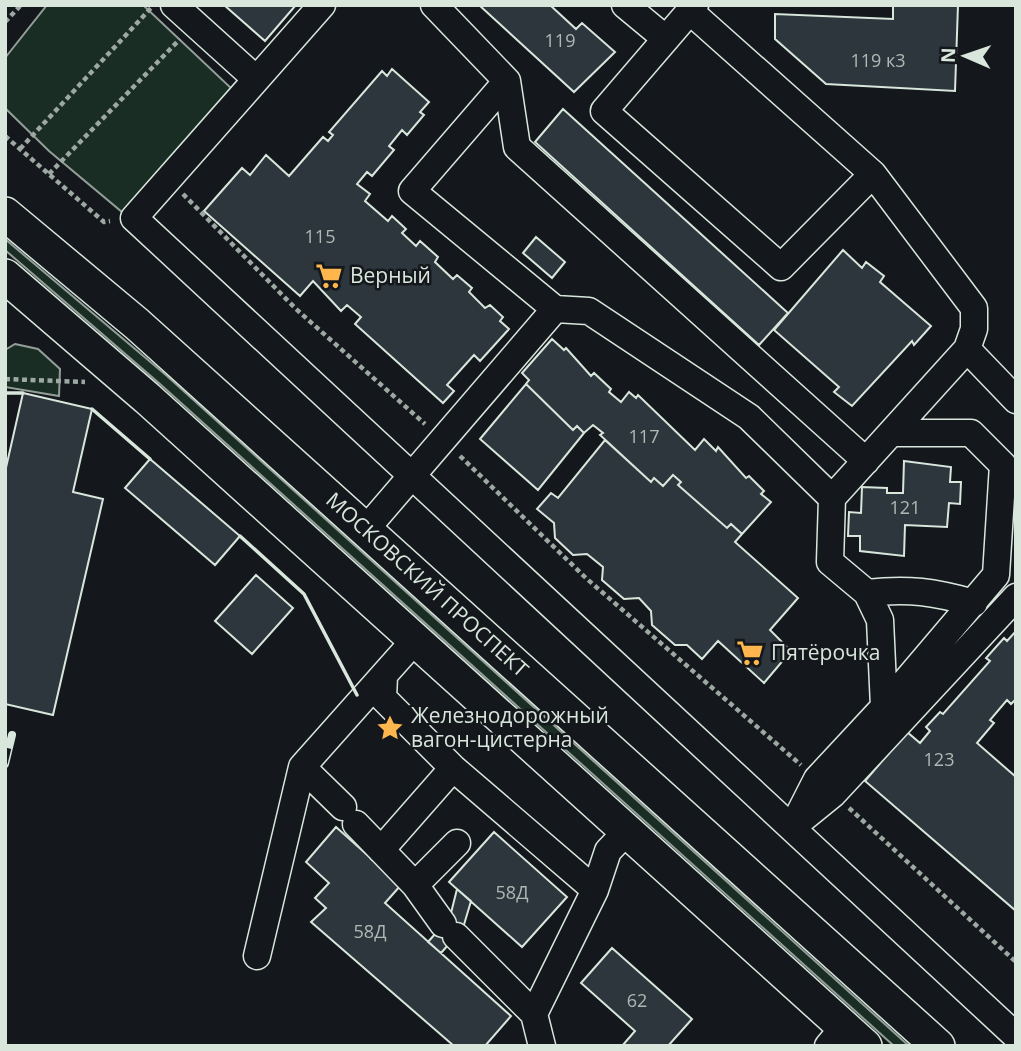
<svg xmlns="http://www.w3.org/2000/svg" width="1021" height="1051" viewBox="0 0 1021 1051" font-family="'Open Sans',sans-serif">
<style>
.green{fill:#1a2d24;stroke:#939e99;stroke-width:2}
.building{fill:#2c363c;stroke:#d8e6dc;stroke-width:2}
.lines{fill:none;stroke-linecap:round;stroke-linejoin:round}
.minor-casing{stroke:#d8e6dc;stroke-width:29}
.major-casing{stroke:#d8e6dc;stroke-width:36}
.path{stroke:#9da8a2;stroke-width:4.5;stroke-dasharray:5 3.5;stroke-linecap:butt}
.minor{stroke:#14181c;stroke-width:26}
.major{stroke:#14181c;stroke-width:33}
.rail-casing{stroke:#d8e6dc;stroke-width:8}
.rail{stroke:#14181c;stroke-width:5;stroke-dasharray:16;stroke-linecap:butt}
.wall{stroke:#d8e6dc;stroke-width:3.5}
.labels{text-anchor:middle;stroke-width:5;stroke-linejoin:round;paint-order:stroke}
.number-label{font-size:18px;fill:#adbab4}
.poi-label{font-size:21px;fill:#d8e6dc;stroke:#14181c;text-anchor:start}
.street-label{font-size:21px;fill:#d8e6dc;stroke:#14181c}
</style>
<rect width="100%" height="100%" fill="#14181c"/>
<path class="green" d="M47 5H143L232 89 128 217 49 151 5 108V58Z
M5 239 167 376 909 1046H894L160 384 5 250Z
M15 344 38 349 60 369 59 396 5 387V350Z"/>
<path class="building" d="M224 5H296L265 41Z
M479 5H550L576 29 582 23 615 52 574 92Z
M893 5H958L955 91 826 84 775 39V14L893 19Z
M392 69 429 102 420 112 424 115 407 135 402 130 389 146 394 150 372 176 367 172 357 184 370 194 365 201 388 221 392 216 406 229 402 233 416 246 420 241 438 257 435 262 453 279 457 275 472 288 469 292 485 308 490 305 503 317 500 321 509 329 480 361 474 355 447 385 454 391 443 403 355 324 361 317 347 305 341 311 313 281 300 296 204 211 242 168 250 175 266 155 289 176 323 137 328 141 333 135 329 132 382 71 387 76Z
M563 109 788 313 759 345 535 142Z
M536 237 565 262 552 278 523 253Z
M843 250 862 268 866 262 884 276 880 282 931 326 914 345 912 341 852 406 834 392 839 387 774 330Z
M552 339 564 350 566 348 591 376 594 373 611 389 609 392 621 402 629 392 636 398 638 395 695 450 704 439 716 451 718 447 746 478 749 476 764 491 761 494 771 502 742 534 731 524 727 528 678 485 681 482 673 475 663 486 654 478 651 482 600 435 603 433 593 425 584 433 577 426 573 430 526 384 529 380 522 373Z
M526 384 573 430 577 426 584 433 538 490 480 439Z
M23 393 92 409 73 492 103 499 53 715 5 704V472Z
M605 440 651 482 654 478 663 486 673 475 681 482 678 485 727 528 731 524 742 534 735 542 798 598 770 630 791 651 764 683 718 641 702 659 687 645H675L652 625 651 611 639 598 624 599 602 580 603 567 587 554 573 555 555 538 554 523 537 509 551 493 558 498Z
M150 459 240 536 215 565 125 488Z
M904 461 951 467 950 482H961L960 504 949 503 947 527 905 525 904 556 860 551V536H848L849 512 861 513 862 487 887 488V493H903Z
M256 575 293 608 252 654 215 621Z
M1016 631V699L1011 704 1007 700 990 720 994 723 977 743 1016 777V911L865 781 907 732 920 743 930 731 926 727 940 712 943 714 990 661 986 658 1004 638 1007 641Z
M336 827 401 885 385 903 511 1016 485 1046H454L311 922 326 908 315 898 329 883 306 862Z
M494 832 567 897 522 947 449 882Z
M457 889 471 901 463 928 441 953 428 942 450 917Z
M612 948 692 1019 668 1046H622L635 1031 581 983Z"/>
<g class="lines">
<g class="minor-casing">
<path id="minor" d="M174 5 256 79
M322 5 134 218 1016 1036
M434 5 507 81 412 191 555 309 589 311 749 417 832 498
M625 5 666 39
M692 13 873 174 781 267 604 111 695 5
M507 81 517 147 866 461
M967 349 1016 400
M366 529 555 309
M867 593C909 588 934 592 974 603
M384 676 383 698 453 768 595 890
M884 707 996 575 1003 465 971 433H891
M302 767 415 640
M801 820 833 794 1016 597
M356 824 415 885 443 924
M792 828 817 779 884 707 880 620 867 593 830 562 832 498 967 349 974 329V308L873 174
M381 850 453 768
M415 885 457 843
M456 936 534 1014 542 1046
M257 956 302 767 343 807
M534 1014 595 890 608 851 627 831
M828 1046 844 1027"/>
</g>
<g class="major-casing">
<path id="major" d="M5 214 137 324 938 1046
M5 276 147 398 865 1046"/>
</g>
<path class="path" d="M5 22 21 5
M5 136 104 222 110 221
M20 149 151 8
M49 174 180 39
M183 194 296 309 425 424
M5 379 85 382
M460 456 587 579 801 765
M849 808 1016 962"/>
<use href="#minor" class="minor"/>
<use href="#major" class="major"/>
<g class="rail-casing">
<path id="rail" d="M5 764 12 735"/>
</g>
<use href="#rail" class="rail"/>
<path class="wall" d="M5 393H23
M92 409 150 459
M240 536 304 594 357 695"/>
</g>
<defs>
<g id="supermarket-bare" transform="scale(2.1)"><path d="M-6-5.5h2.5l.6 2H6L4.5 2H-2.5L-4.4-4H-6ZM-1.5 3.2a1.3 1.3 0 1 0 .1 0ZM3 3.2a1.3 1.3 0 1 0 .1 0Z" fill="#ffb74d" stroke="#14181c" stroke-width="2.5" paint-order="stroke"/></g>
<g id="sight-bare" transform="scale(2.1)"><path d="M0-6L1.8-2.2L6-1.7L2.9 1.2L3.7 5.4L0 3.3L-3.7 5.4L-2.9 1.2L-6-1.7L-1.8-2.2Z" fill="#ffb74d" stroke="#14181c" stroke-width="2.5" paint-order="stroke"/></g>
</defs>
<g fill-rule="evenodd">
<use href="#supermarket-bare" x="329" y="276"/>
<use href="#supermarket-bare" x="750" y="653"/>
<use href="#sight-bare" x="390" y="728"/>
</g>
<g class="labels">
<g class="number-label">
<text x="560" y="47">119</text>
<text x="878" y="67">119 к3</text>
<text x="320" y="243">115</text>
<text x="644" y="443">117</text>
<text x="905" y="514">121</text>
<text x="939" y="766">123</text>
<text x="512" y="899">58Д</text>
<text x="370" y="938">58Д</text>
<text x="637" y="1007">62</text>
</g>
<g class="poi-label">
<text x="350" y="283">Верный</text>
<text x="771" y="660">Пятёрочка</text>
<text x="411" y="723">Железнодорожный<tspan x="411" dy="24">вагон-цистерна</tspan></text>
</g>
<g class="street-label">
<text transform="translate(427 585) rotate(42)" y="7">МОСКОВСКИЙ ПРОСПЕКТ</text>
</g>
</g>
<rect width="1021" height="1051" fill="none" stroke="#d8e6dc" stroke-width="14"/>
<g transform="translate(965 56) rotate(272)" stroke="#14181c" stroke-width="5" paint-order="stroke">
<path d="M0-5L12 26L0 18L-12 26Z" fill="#d8e6dc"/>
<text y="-10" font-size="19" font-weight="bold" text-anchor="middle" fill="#d8e6dc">N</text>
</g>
</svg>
